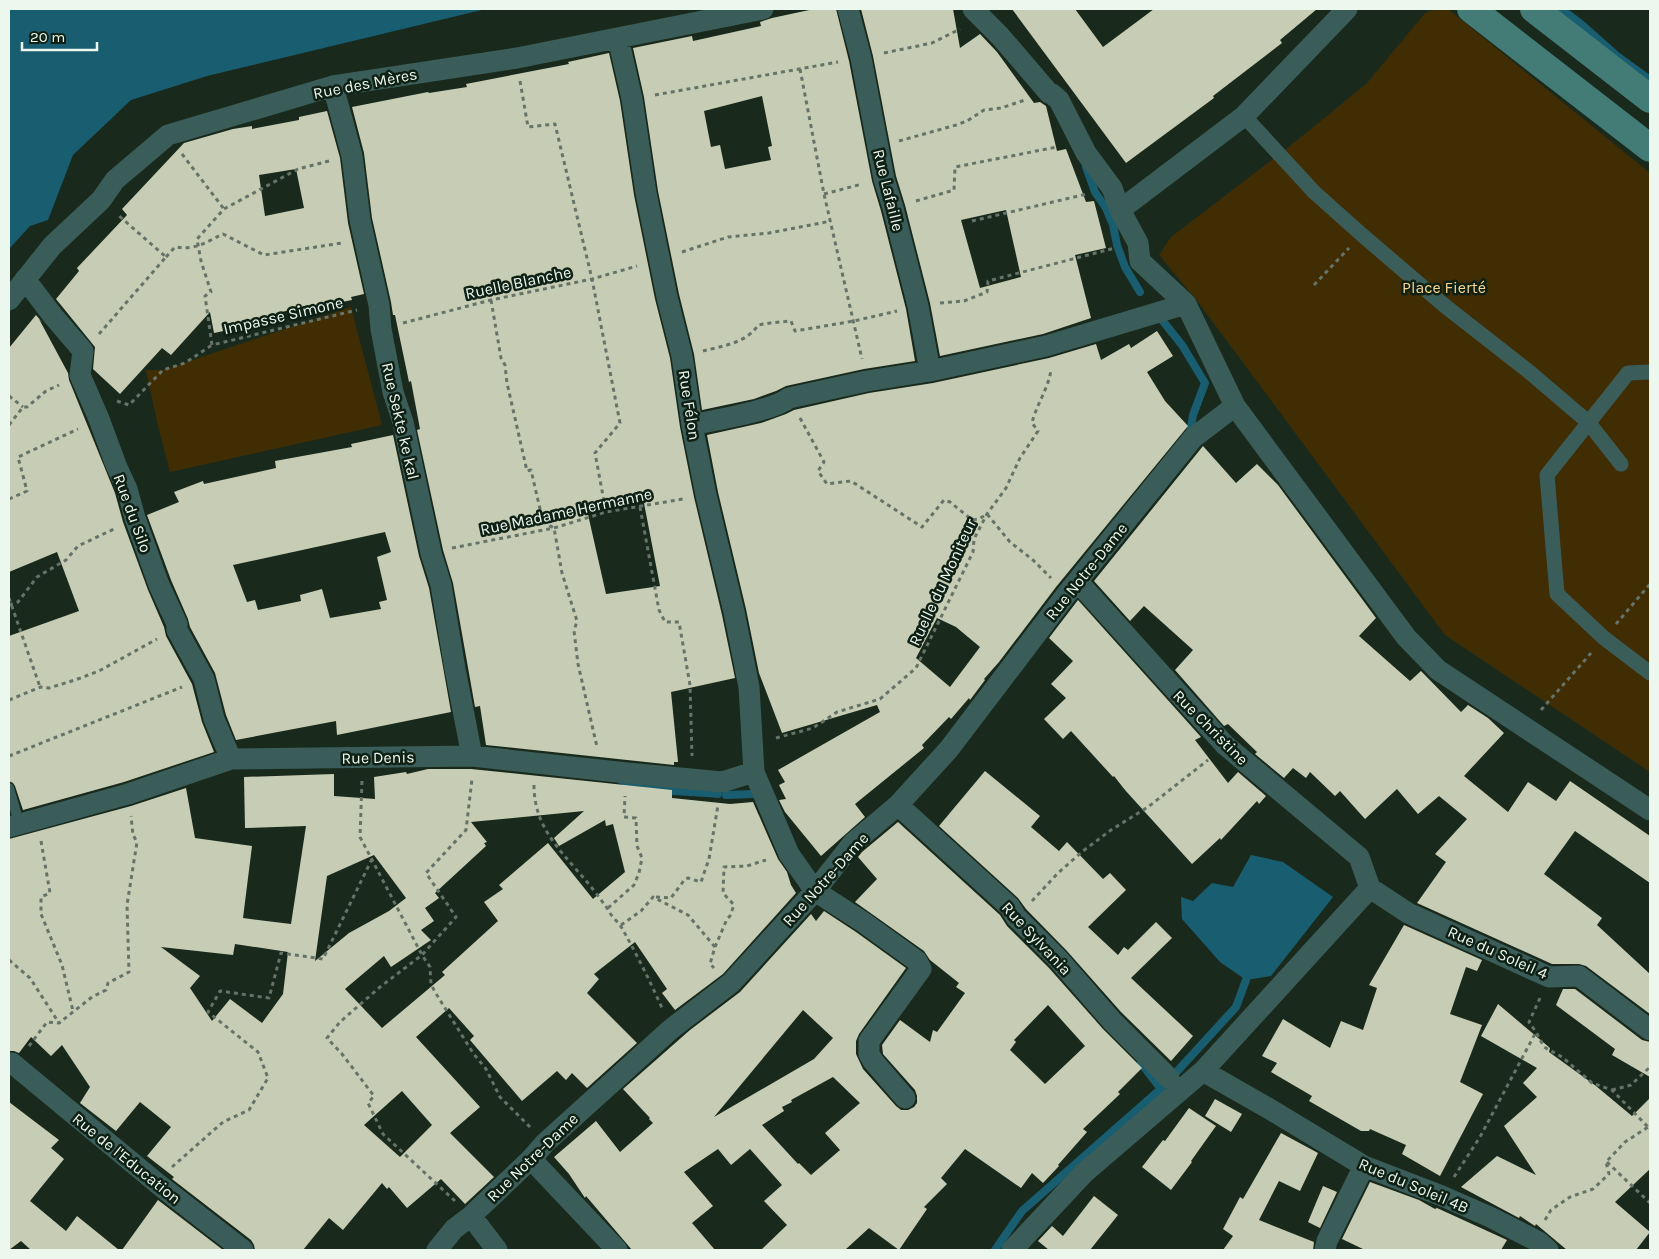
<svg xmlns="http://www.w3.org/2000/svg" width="1659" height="1259" viewBox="0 0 1659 1259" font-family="Karla,sans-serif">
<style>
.green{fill:#402d04}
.water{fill:#195d70}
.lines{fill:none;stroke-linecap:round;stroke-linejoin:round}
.stream{stroke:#195d70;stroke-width:8}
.building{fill:#c7cdb4;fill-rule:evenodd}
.path{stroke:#657368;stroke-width:3;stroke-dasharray:4 4;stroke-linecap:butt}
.service{stroke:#3b5d59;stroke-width:10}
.pedestrian{stroke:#3b5d59;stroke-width:15}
.minor{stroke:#3b5d59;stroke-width:21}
.secondary{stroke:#437c76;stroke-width:28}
.labels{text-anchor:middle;stroke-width:5;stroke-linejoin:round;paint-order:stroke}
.street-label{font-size:16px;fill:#ecf7ee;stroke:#0f2114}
.park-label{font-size:16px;fill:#fad590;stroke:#0f2114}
</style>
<rect width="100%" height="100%" fill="#192a1d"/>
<path class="green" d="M1440 9H1448L1650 173V772L1445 635 1198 302 1159 255 1171 237 1290 146 1366 84 1426 12Z
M351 307 382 425 170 472 158 426 146 370H163Z"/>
<path class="water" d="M9 9H486L207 76 131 100 73 155 48 220 30 226 9 249Z
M1251 855 1283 862 1333 897 1271 976 1246 980 1220 962 1182 919 1181 897 1193 901 1212 883 1233 887Z"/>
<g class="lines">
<path class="stream" d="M1561 9 1581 24 1617 56 1650 80
M1086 167 1095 192 1106 208 1113 225 1117 245 1125 267 1140 292
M1158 315 1182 345 1205 383 1193 415 1190 434
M621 780C651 793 686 791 718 794
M726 795 752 794
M1141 1063 1161 1089
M1171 1078 1236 1007 1246 980
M995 1250 1022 1211 1163 1087"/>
</g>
<path class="building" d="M814 9H836L849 61 872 181 881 211 906 309 915 361 864 369 786 386 776 391 754 399 702 410 694 354 679 294 658 191 644 97 633 48 692 36 693 41 761 26 760 22 772 18ZM762 96 772 146 768 147 771 160 725 169 720 145 711 147 704 111Z
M861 9H953L960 48 980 34 997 52 1034 103 1040 102 1046 106 1057 151 1066 149 1086 202 1094 201 1106 248 1075 255 1091 318 1043 334 940 356 930 303 905 205 896 176 873 56ZM1006 210 1021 277 980 288 961 220Z
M1012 9H1075L1103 47 1154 9H1317L1280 40 1282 43 1213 96 1214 98 1126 163Z
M609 53 620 101 634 195 655 299 670 358 680 427 694 497 722 615 735 678 671 692 678 762H674V765L486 745 480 706 475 707 453 583 443 550 417 430 420 429 411 381 409 382 395 315H393L391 302 372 218 364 153 352 107 428 92 429 93 467 87 466 84 569 64 568 62ZM643 498 660 586 606 594 587 510Z
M327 111 340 158 348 223 364 294 351 297 352 300 332 304V302L276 313 277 320 214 333 210 312 171 355 162 348 120 394 93 369 95 347 56 299 79 271 77 268 127 215 122 209 184 143 233 129 252 126V129L299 120V117ZM296 169 304 208 265 216 259 175Z
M36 315 42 322 39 319 68 373 69 380 115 493 123 522 148 590 164 627 166 636 192 684 202 722 214 752 124 782 23 810 15 786 13 783 9 781V636L79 611 57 552 9 572V348Z
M1157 331 1173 356 1147 372 1165 401 1188 426 1056 587 999 662 984 679 985 680 970 700 969 698 951 719 949 717 922 745 924 748 855 804 865 817 821 856 785 812 779 800 786 799 779 785 785 782 778 770 880 712 877 705 782 733 759 673 746 609 718 492 707 435 761 423 786 414 794 410 869 393 933 383 1049 358 1096 344 1101 360 1129 344 1131 348ZM937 618 956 627 980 647 950 687 916 658Z
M393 435 419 556 429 588 451 712 337 735 336 721 236 740 226 715 215 673 190 627 188 619 171 580 147 515 179 502 174 492 203 481 204 484 276 468 275 461 352 447 351 444ZM385 532 391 552 377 557 387 600 379 602 381 609 330 618 322 589 300 595 301 601 258 610 255 600 247 602 233 565Z
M1203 446 1236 483 1257 464 1278 485 1376 618 1359 636 1410 681 1421 671 1461 712 1468 705 1488 718 1504 733 1464 776 1508 812 1528 782 1556 801 1570 781 1650 836V883L1575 831 1544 874 1602 918 1597 925 1650 974V1014L1586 966 1579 964H1552L1417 903 1446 862 1435 854 1467 819 1439 796 1418 814 1397 789 1365 819 1340 791 1335 796 1310 772 1306 778 1293 768 1284 778 1255 754 1257 752 1228 724 1224 726 1175 670 1193 650 1144 606 1130 621 1094 581Z
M1078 600 1201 737 1195 740 1228 783 1238 772 1266 796 1259 804 1257 801 1221 840 1220 838 1192 864 1125 790 1114 776 1113 777 1071 731 1063 739 1044 719 1066 698 1051 684 1073 661 1049 638Z
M428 769H471L672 790V798L730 804 753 802 778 859 787 872 791 885 796 893 723 974 675 1010 662 993 667 989 635 942 594 974 599 979 587 993 637 1043 587 1088 572 1073 566 1080 557 1071 522 1101 470 1040 474 1036 449 1008 416 1037 480 1107 450 1133 494 1177 465 1204 441 1179 407 1208 389 1187 387 1189 382 1183 343 1230 329 1218 303 1250H255L254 1245 251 1240 172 1179 174 1177 147 1156 171 1127 140 1102 116 1131 80 1103 90 1087 62 1045 51 1056 31 1037 19 1053 14 1051H9V839L131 806 186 788 195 838 252 846 243 918 291 924 306 826 245 828 244 777 334 774V796L375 799 374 777 406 772 407 774ZM584 811 554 838 559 846 605 820 606 826 613 824 625 872 593 899 548 843 499 885 503 889 484 902 498 921 442 972 445 975 382 1028 345 989 384 956 391 967 431 940 421 930 434 921 425 908 439 898 435 893 486 846 484 843 487 842 471 822ZM374 855 406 898 389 911 349 933 315 961 327 876ZM235 944 288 952 283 994 262 1023 230 999 212 1021 190 988 200 976 161 947 233 955ZM402 1091 432 1125 400 1157 364 1125Z
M985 771 1040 816 1031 827 1059 851 1067 842 1103 879 1110 873 1126 890 1088 927 1118 955 1124 947 1128 950 1156 922 1172 938 1131 978 1193 1036 1171 1061 1121 1012 1067 951 1026 909 1018 898 939 826Z
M898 822 1000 915 1007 926 1049 968 1103 1029 1142 1068 1118 1092 1120 1094 1083 1129 1087 1132 1058 1165 1059 1166 1043 1183 1032 1173 1021 1188 965 1149 941 1178 947 1184 924 1207 927 1209 899 1250 869 1228 845 1250H761L787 1225 764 1201 782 1185 750 1149 731 1165 718 1149 684 1172 713 1206 692 1223 715 1250H632L586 1196 585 1198 569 1174 554 1157 596 1121 620 1152 653 1123 649 1119 650 1118 623 1089 690 1030 740 992 811 914 816 921 824 911 856 932 906 968 859 1034 856 1041V1054L863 1069 896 1106 901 1110H908L914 1107 917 1103V1096L915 1090 883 1054 882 1045 900 1020 930 1042 933 1030 937 1032 965 993 956 987 959 983 930 960 924 951 855 902 877 879 858 857 862 852ZM1048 1005 1085 1046 1045 1084 1010 1050 1016 1042 1014 1040ZM803 1010 833 1038 814 1059 714 1117ZM833 1077 860 1103 825 1133 840 1150 811 1175 799 1163 798 1164 762 1125 784 1111 782 1107 792 1102 791 1100Z
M1404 925 1482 960 1477 971 1466 967 1450 1014 1482 1025 1460 1082 1483 1094 1440 1176 1402 1154 1406 1145 1370 1129 1369 1131H1361L1309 1101 1312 1096 1271 1072 1277 1063 1262 1056 1283 1019 1330 1048 1341 1021 1363 1030 1377 988 1369 985Z
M1563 989H1575L1642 1040 1650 1042V1077L1612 1055 1615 1049 1556 1005Z
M1498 1004 1550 1048 1549 1052 1596 1086 1632 1116 1650 1098V1169L1615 1202 1650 1232 1636 1250H1567L1536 1224 1535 1226 1520 1216 1519 1218 1461 1187 1497 1156 1536 1175 1504 1126 1537 1097 1523 1083 1537 1068 1481 1036Z
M1215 1099 1242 1114 1231 1132 1205 1116Z
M9 1102 59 1140 51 1148 64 1159 30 1201 66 1231 77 1216 119 1250H31L21 1241 9 1250Z
M1189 1108 1216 1126 1191 1161 1192 1162 1171 1190 1142 1167 1163 1140 1165 1141Z
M1281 1133 1318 1153 1300 1191 1279 1181 1259 1220 1314 1242 1313 1250H1223L1233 1236 1223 1229 1240 1197 1243 1199Z
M1370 1182 1419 1200 1435 1209 1437 1208 1507 1240 1501 1250H1365L1342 1239Z
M1323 1186 1337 1192 1320 1228 1308 1222Z
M1094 1196 1118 1215 1090 1250H1049L1038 1241 1052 1226 1063 1236Z
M158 1200 223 1250H122Z"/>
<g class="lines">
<path class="path" d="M884 53 932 43 960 29
M800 69 824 194 862 359
M520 81 528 127 555 124 592 279 620 423 595 453 606 512
M655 95 838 62
M899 141 956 125 967 121 984 110 1001 108 1025 100
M182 154 224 209
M329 161 298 169 224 209 197 239 201 261 211 292 205 296 212 345 357 310
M824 194 862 184
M916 201 954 190 955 167 1057 147
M972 221 1087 194
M682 252 728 237 769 233 831 221
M166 257 175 247C197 250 204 243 223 234L264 255 342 243
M1314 285 1349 248
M491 300 501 358 505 365 507 383 527 471 531 470 543 522 554 528 562 573 577 621 574 631 578 664 597 747
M940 303 964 301 987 292 988 281 1115 248
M403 323 491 300 592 279 637 266
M99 334 166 257 118 215
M703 351C722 346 747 343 758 325L770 323 791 321 795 331 854 321 897 311
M9 396 23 407
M117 401 129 405 163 370 185 363 212 345
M800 418 824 462 818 471 827 484 851 481 922 527 944 500 950 502 972 520 979 519 987 514 1010 542 1033 560 1051 578
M9 425 23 407H27L46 391 59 385
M9 499 27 491 18 457 78 429
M640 507 659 610 665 622H679L690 685 692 756
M452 548 554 528 606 512 683 499
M9 598 40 687
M9 605 18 602 37 577 66 560 78 546 114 529
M1616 624 1650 584
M9 700 41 687 49 688 75 680 99 671 157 639
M1541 710 1591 653
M776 738 813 728 837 712 880 699 916 668 973 552 974 539 987 514 1006 488 1020 458 1038 431 1032 423C1036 405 1049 388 1051 369
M9 756 182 687
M362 781 360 837 422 955 430 967 431 984 435 992 473 1053 486 1069 500 1097 530 1127
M534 785C534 825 557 847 581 875 590 885 599 897 607 908 611 917 619 922 623 930 637 955 650 981 662 1008
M41 841 50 893 41 897V914L62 965 73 1011
M656 897 671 898 685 879 688 878 701 882 709 859 718 805
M1032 901 1058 873 1083 851 1111 830 1148 807 1208 760
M608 908 634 885 639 873 642 858 637 846 636 818 624 817 625 796
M621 925 641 911 653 897 688 915 715 947 710 964 714 968
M715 947 727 919 730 916 734 905 723 893 724 867 747 866 766 860
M9 960 30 978 59 1023
M1540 998 1529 1022 1536 1032 1544 1047 1562 1057 1592 1083 1612 1090 1648 1127 1650 1125
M29 1046 47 1022 59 1023 92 997 106 990 108 983 129 972 127 905 137 842 133 835 131 816
M1612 1090 1631 1085 1650 1067
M1607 1162 1650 1203
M172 1167 223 1122 249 1110 268 1078 258 1052 208 1012 220 991 269 998 281 953 323 959 372 859
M1454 1177 1480 1137 1536 1032
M455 1201 383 1134 368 1103 374 1096 342 1054 327 1038 340 1022 380 987 422 955 456 917 426 873 466 830 472 779
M1545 1220 1551 1210 1570 1197 1593 1189 1609 1174 1606 1162 1625 1142 1648 1127"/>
<path class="service" d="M9 788 19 823"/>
<path class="pedestrian" d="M1244 116 1314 192 1361 234 1445 306 1527 370 1588 422 1621 464
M1650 372 1628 373 1547 475 1557 594 1604 638 1650 673"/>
<path class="minor" d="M848 9 861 58 884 179 893 208 918 306 930 371
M973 9 1000 36 1049 93 1052 94 1059 100 1086 153 1112 188 1120 210 1138 243 1140 261 1186 304 1235 406 1406 637 1438 670 1650 810
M618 38 632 99 646 193 667 297 682 356 692 425 706 495 734 612 749 687 754 772 789 854 815 891 863 922 917 961 921 969 869 1041V1054L873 1061 905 1098
M333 86 352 156 360 220 379 305 381 329 393 392 403 422 431 553 441 585 455 669 472 756
M1120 210 1244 116 1347 9
M25 279 53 316 83 351 80 375 99 419 116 465 127 489 135 518 159 585 177 624V630L204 679 214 719 231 759
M9 300 52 246 101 200 115 180 168 135 333 86 517 58 763 9
M692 425C715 420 773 411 789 398L867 381 930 371 1046 346 1186 304
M1078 582 1225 745 1359 857 1370 888 1408 913 1549 977 1579 976 1650 1030
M898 805 1010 907 1016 917 1058 959 1112 1021 1169 1078
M9 827 128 794 231 759 472 756 627 773 722 782 754 772
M12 1063 158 1184 243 1250
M1203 1071 1268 1108 1364 1166 1442 1196 1490 1217 1539 1242 1548 1250
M531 1159 617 1250
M471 1216 497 1250
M437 1250 454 1229 471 1216 531 1159 545 1143 671 1029 731 983 815 891 853 843 898 805 949 749 1066 595 1193 438 1235 406
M1012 1250 1084 1173 1203 1071 1370 888
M1325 1250 1327 1241 1364 1166"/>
<path class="secondary" d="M1471 9 1650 148
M1534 9 1650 99"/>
</g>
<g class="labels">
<g class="street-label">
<text transform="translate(365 83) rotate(-11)" y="6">Rue des Mères</text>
<text transform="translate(889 190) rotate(76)" y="6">Rue Lafaille</text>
<text transform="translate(518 282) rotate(-12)" y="6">Ruelle Blanche</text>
<text transform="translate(283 315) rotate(-13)" y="6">Impasse Simone</text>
<text transform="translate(690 405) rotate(81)" y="6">Rue Félon</text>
<text transform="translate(401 421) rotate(77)" y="6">Rue Sekte ke kal</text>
<text transform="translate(566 511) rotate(-12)" y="6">Rue Madame Hermanne</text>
<text transform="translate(133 513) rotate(70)" y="6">Rue du Silo</text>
<text transform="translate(1086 571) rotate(-51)" y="6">Rue Notre-Dame</text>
<text transform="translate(942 582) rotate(-65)" y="6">Ruelle du Moniteur</text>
<text transform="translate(1211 727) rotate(45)" y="6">Rue Christine</text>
<text transform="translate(378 757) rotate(-1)" y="6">Rue Denis</text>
<text transform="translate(825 879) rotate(-48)" y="6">Rue Notre-Dame</text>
<text transform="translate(1037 938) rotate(47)" y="6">Rue Sylvania</text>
<text transform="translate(1498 952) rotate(24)" y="6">Rue du Soleil 4</text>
<text transform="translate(532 1157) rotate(-44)" y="6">Rue Notre-Dame</text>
<text transform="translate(127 1158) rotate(39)" y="6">Rue de l'Education</text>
<text transform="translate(1414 1185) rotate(23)" y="6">Rue du Soleil 4B</text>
</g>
<g class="park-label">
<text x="1444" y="293">Place Fierté</text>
</g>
</g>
<rect width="1659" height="1259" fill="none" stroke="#ecf7ee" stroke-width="20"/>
<path d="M22 42v8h75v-8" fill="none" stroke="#ecf7ee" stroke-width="2.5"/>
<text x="30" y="42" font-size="15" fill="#ecf7ee" stroke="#0f2114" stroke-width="4" paint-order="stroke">20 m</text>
</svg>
